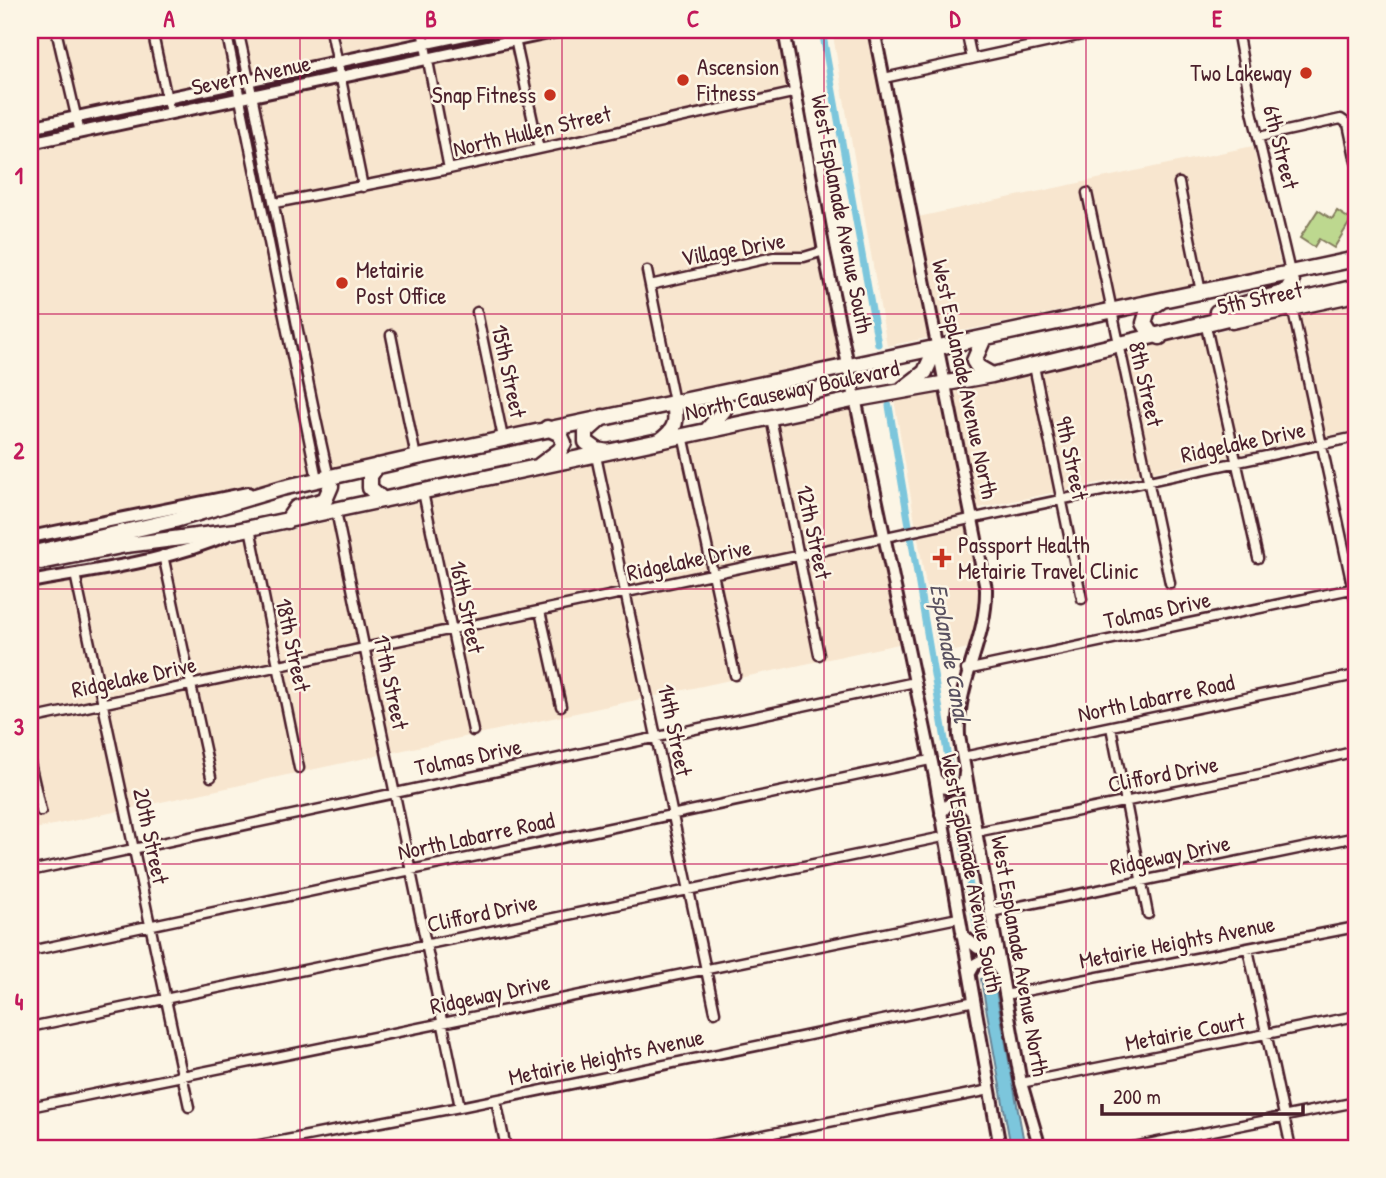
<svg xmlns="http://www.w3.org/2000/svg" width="1386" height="1178" viewBox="0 0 1386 1178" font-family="'Patrick Hand',sans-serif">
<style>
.built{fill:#f8e6cf}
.green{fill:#bdd88f;stroke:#847c5d;stroke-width:2}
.water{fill:#7cc6dc;stroke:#688395;stroke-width:2}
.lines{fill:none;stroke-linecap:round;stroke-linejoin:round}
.canal{stroke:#7cc6dc;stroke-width:7}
.street-casing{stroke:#4a1f2b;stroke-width:13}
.secondary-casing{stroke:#4a1f2b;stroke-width:16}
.highway-casing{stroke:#4a1f2b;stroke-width:19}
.street{stroke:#fcf5e5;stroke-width:8}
.secondary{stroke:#fcf5e5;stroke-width:10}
.highway{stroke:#fcf5e5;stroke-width:14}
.grid{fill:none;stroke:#c2185b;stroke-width:2;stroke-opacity:0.55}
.poi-dot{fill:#c8321e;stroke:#fcf5e5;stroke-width:2.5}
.labels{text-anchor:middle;stroke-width:5;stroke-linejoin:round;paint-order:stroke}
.poi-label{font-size:23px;fill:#4a1f2b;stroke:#fcf5e5;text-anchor:start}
.street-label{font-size:23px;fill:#4a1f2b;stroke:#fcf5e5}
.water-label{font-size:24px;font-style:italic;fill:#595160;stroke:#fcf5e5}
.neatline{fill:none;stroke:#c2185b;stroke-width:2.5}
.grid-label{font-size:23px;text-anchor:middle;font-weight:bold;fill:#c2185b}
</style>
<rect width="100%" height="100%" fill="#fcf5e5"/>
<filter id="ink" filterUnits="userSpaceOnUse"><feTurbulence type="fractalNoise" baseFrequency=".0143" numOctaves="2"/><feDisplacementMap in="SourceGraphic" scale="14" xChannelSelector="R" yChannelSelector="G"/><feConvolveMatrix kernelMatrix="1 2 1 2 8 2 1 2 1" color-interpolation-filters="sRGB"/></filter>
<g filter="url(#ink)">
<path class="built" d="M30 30H785L792 103 841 359 333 468 243 75 30 121Z
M832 30H878L918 217 1253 146 1281 267 887 346Z
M242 99 317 479 30 533V144Z
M1356 302V430L979 508 994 591 990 623 981 645 938 655 894 399Z
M854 408 903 643 30 830V586Z"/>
<path class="green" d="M1318 210 1332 219 1337 211 1351 220 1334 248 1319 239 1314 247 1300 238Z"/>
<path class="water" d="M993 974 1025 1148H1011L981 979Z"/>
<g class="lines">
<path class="canal" d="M822 30 878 344
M889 406 952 782
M957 808 979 941
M984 968 987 984"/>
<g class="street-casing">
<path id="street" d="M56 30 80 133
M152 30 170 113
M226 30 317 479
M238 30C272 178 294 329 329 477
M331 30 363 187
M422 30 449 169
M513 30 539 149
M966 30 972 59
M1237 30 1252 111 1290 272
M884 78 1105 30
M1259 137 1341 119 1348 124 1356 162
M1179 183 1201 292
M1087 193 1170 583
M275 203 449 169 797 92
M647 271 674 402
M650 285 774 257H804L824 251
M1293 311 1356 604
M477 312 503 438
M1205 322 1258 558
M1232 324 1356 297
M391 335 416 457
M1034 366 1082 599
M771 418 819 655
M683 435 735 675
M596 456 715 1012
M423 492 473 731
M336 511 460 1107
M250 528 299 768
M163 555 211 777
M75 574 189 1107
M540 611 561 706
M966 670 1356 588
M30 719 1356 437
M1111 727 1148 914
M963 757 1356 675
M30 763 41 811
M976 832 1271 772 1356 751
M30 871 915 682
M991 912 1356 837
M1248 949 1291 1148
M30 951 930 760
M1005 995 1356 927
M30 1027 943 837
M1021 1083 1356 1016
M496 1100 506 1148
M30 1107 958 918
M244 1148 460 1107 975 1001
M698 1148 990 1090
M1128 1148 1356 1102"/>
</g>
<g class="secondary-casing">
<path id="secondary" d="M784 30 824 251 935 777 1000 1148
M874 30 986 589C987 641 956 682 959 736L1021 1083 1040 1148
M30 127 488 30
M30 143 563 30
M30 537 248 493
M30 582C94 570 167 562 227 535
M936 779 945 788H955L964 782 965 773
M941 814C951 797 961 798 973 813
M962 935 978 948 989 944 993 931
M970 973 975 964 984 959 993 962 1000 971"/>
</g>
<g class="highway-casing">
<path id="highway" d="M1217 312 1286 292 1292 283 1290 272
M1160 337 1150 333 1144 323 1148 310 1161 301
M984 338 974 361 978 367 992 375
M903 389 925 372 936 348
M603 417 586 432V442L597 450 608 452
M708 429 724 410 721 393
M661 440C677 429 677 420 674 402
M540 465 560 450 564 443 560 434 547 428
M377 466 370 476V488L383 500
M287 521 296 508 325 500 331 486 329 477
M30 554 175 520 282 488 418 457 1356 259
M41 562 126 545 236 531 857 399 992 375 1356 287"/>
</g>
<use href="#street" class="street"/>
<use href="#secondary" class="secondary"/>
<use href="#highway" class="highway"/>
</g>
</g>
<path class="grid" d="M300 30V1148M562 30V1148M824 30V1148M1086 30V1148M30 314H1356M30 589H1356M30 864H1356"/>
<g class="poi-dot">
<circle cx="1306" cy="73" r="7"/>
<circle cx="683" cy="80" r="7"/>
<circle cx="550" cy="95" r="7"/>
<circle cx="342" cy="283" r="7"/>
<path d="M938.5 547.5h7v7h7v7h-7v7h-7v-7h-7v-7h7z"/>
</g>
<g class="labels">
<g class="poi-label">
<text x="697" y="75">Ascension<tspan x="697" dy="26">Fitness</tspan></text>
<text x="1292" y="81" text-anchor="end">Two Lakeway</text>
<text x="536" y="103" text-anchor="end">Snap Fitness</text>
<text x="356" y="278">Metairie<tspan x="356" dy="26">Post Office</tspan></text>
<text x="958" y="553">Passport Health<tspan x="958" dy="26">Metairie Travel Clinic</tspan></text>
</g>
<g class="street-label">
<text transform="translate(251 75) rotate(-12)" y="8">Severn Avenue</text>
<text transform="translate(532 131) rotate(-13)" y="8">North Hullen Street</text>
<text transform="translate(1281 147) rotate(76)" y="8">6th Street</text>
<text transform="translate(842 214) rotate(79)" y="8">West Esplanade Avenue South</text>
<text transform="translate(733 249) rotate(-10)" y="8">Village Drive</text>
<text transform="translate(1260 298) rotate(-12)" y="8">5th Street</text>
<text transform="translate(509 371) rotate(78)" y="8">15th Street</text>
<text transform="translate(965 379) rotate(78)" y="8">West Esplanade Avenue North</text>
<text transform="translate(1146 384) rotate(77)" y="8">8th Street</text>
<text transform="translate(792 390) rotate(-12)" y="8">North Causeway Boulevard</text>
<text transform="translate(1243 442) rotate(-12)" y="8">Ridgelake Drive</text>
<text transform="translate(1072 458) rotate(78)" y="8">9th Street</text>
<text transform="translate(814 532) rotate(78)" y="8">12th Street</text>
<text transform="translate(689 560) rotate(-12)" y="8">Ridgelake Drive</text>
<text transform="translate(467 607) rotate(78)" y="8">16th Street</text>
<text transform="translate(1157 610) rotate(-12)" y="8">Tolmas Drive</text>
<text transform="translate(293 645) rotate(78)" y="8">18th Street</text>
<text transform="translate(134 677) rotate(-12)" y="8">Ridgelake Drive</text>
<text transform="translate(391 682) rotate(78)" y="8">17th Street</text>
<text transform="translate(1156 698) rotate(-12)" y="8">North Labarre Road</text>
<text transform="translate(675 730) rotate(78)" y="8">14th Street</text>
<text transform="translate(468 757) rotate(-12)" y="8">Tolmas Drive</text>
<text transform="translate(1163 774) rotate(-11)" y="8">Clifford Drive</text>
<text transform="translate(151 836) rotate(78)" y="8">20th Street</text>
<text transform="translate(476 836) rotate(-12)" y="8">North Labarre Road</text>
<text transform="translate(1170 855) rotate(-12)" y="8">Ridgeway Drive</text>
<text transform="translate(972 873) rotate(79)" y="8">West Esplanade Avenue South</text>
<text transform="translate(482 913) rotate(-12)" y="8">Clifford Drive</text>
<text transform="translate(1177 942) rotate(-11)" y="8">Metairie Heights Avenue</text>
<text transform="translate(1020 956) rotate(80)" y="8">West Esplanade Avenue North</text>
<text transform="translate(490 994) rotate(-12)" y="8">Ridgeway Drive</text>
<text transform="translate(1185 1032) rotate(-11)" y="8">Metairie Court</text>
<text transform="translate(606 1057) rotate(-12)" y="8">Metairie Heights Avenue</text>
</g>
<g class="water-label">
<text transform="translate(950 653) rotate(80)" y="8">Esplanade Canal</text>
</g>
</g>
<rect width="1386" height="1178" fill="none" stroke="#fcf5e5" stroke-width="77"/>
<path d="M1102 1104v10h201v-10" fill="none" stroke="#4a1f2b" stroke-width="3.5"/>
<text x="1113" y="1104" font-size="21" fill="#4a1f2b" stroke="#fcf5e5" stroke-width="5" paint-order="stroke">200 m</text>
<rect x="38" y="38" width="1310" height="1102" class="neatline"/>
<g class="grid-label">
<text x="169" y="27">A</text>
<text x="431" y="27">B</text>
<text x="693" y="27">C</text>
<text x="955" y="27">D</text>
<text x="1217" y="27">E</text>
<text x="19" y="184">1</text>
<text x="19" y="459">2</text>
<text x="19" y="735">3</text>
<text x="19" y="1010">4</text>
</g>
</svg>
